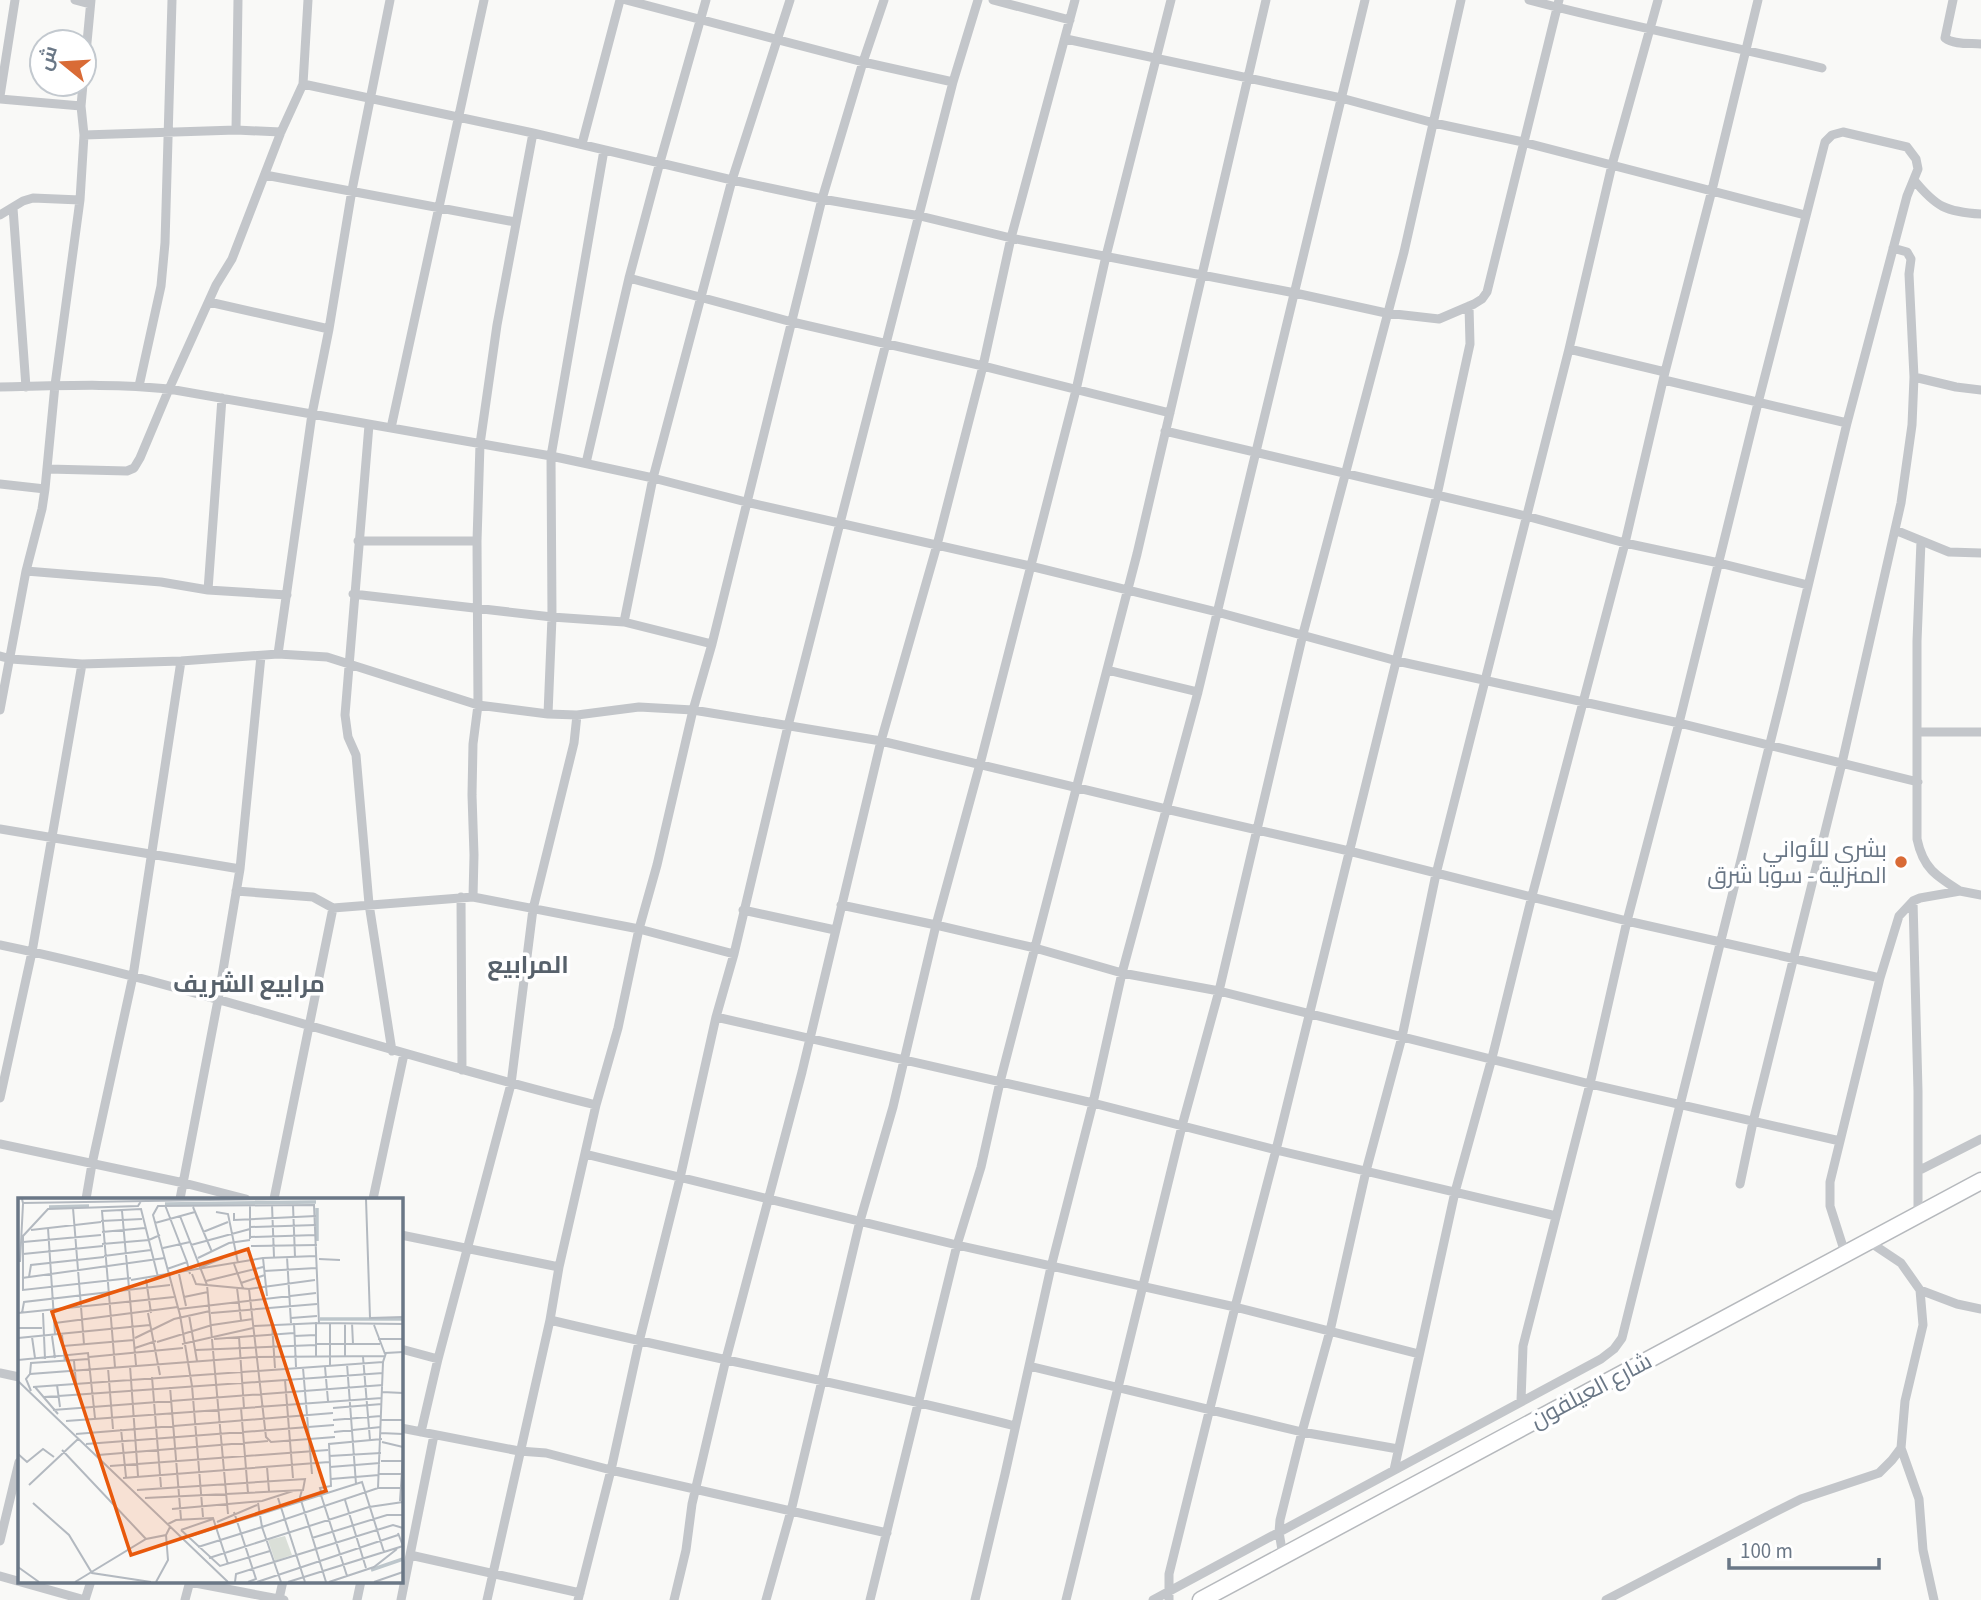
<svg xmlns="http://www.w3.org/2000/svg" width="1981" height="1600" viewBox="0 0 1981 1600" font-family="'Source Sans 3',Cairo,sans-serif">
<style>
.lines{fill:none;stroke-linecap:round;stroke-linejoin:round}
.highway-casing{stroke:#b6b9bd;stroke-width:19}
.street{stroke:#c3c6ca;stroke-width:9}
.highway{stroke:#fff;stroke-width:16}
.poi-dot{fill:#d96b36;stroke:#fff;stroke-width:2.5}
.labels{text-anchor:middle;stroke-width:7;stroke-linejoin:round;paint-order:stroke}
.poi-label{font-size:23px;fill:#6a7786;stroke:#fff;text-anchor:end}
.street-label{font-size:23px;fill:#6a7786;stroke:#fff}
.neighbourhood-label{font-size:24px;font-weight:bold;fill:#57616b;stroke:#fff}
.inset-river{fill:none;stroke:#bdc6cb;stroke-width:3.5}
.inset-road{fill:none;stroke:#b3b9c0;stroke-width:2}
.view{fill:#e8590c;fill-opacity:0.15;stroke:#e8590c;stroke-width:3.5}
.inset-edge{fill:none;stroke:#6a7786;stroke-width:3.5}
</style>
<rect width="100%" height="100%" fill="#f9f9f7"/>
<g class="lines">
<g class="highway-casing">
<path id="highway" d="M1201 1600 1981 1181"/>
</g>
<path class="street" d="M75 0 90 4
M626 0 863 62 953 82
M993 0 1070 20
M1529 0C1626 26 1724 44 1822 68
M1953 0 1945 38C1954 45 1970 43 1981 44
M1066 39 1341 98 1434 123 1523 142 1805 215
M84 74 91 0
M303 84 533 133 732 180 822 199 920 216 1011 238 1295 293 1386 313 1439 319 1474 304 1482 299 1487 292 1559 0
M0 96 15 0
M0 99 81 106
M236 130 238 0
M84 135 236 130 281 132
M582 144 620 0
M265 175 515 222
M1914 180C1936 207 1946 212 1981 214
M13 208 26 387
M0 215 23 201 33 198 80 200
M629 278 792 322 983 366 1170 413
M209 302 329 329
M1569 349 1665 372
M1914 377 1956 387 1981 390
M1664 380 1847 423
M139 386 161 286 165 243 172 0
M0 387C56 386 112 383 169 389L551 456 653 478 746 502 1030 566 1217 612 1397 661 1679 723 1918 782
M369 425 345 715 348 737 356 755 369 904 392 1051
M391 428 484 0
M1165 431 1526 516 1625 543 1719 563 1808 585
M586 463 629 278 660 162 706 0
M48 469 127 471 134 468 140 458 169 389 216 285 232 259 281 132 303 84 308 0
M0 484 45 489
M1895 530 1949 552 1981 553
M358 541H477
M1921 541 1917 641V839C1923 868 1936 876 1960 891
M26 571 161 582 208 590 287 595
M208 590 222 398
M353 594 552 617 624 622 712 644
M624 622 653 478 732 180 790 0
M278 654 312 414 329 329 352 190 390 0
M0 656 11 659 82 664 181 661 278 654 327 657 478 705 548 714 577 715 639 707 693 710 881 741 1166 809 1349 851 1627 921 1880 978
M1107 670 1198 692
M0 710 26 571 42 509 45 489 55 385 80 200 84 135 81 106 83 84
M548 714 552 617 551 456 604 150
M1917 732H1981
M0 829 240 869
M236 891 313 897 333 908 473 897 639 929 734 954
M461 897 462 1070
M473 897 474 855 472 795 473 744 478 705 477 541 480 444 497 325 533 133
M1913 901 1918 1091V1215
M841 905 936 925 1035 948 1122 973 1219 991 1590 1084 1840 1141
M743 910 835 930
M0 945C201 987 396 1056 596 1105
M716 1017 1093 1103 1276 1150 1556 1216
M0 1098 32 952 82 664
M0 1144 184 1183 246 1199
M585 1154 957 1245 1235 1307 1419 1354
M1918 1171 1981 1139
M1740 1184 1753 1122 1842 763 1901 503 1912 425 1914 377 1909 274 1911 259 1907 252 1893 248
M86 1199 92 1164 133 976 181 661
M180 1199 218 1000 240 869 261 656
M274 1199 333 908
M373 1199 404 1054
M401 1235 559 1267
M1845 1253 1830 1206V1182L1880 978 1899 916 1913 901 1920 898 1960 891 1981 895
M1920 1290 1957 1304 1981 1309
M550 1320C705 1357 861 1387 1015 1426
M401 1349 438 1359
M1029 1366 1302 1432 1398 1449
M0 1373 19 1377
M401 1428 519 1451 546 1453 611 1470 887 1533
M421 1432 438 1359 511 1084 533 909 574 743 577 715
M1901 1448 1919 1499 1923 1550 1934 1600
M1394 1470 1455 1192 1492 1058 1532 896 1625 543 1665 372 1712 190 1758 0
M0 1541 19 1462
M410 1555 580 1593
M1283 1556 1279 1532 1280 1520 1302 1432 1330 1331 1366 1171 1402 1037 1436 874 1569 349 1612 165 1658 0
M0 1576 85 1600
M190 1582 284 1600
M279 1599 283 1581
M85 1600 91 1581
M185 1600 190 1581
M357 1600 361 1581
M401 1600 434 1435
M487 1600 550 1320 559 1267 596 1105 618 1028 639 929 657 865 693 710 712 644 822 199 863 62 884 0
M578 1600 611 1470 639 1342 680 1178 716 1017 734 954 788 726 953 82 978 0
M674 1600 686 1550 692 1504 726 1359 802 1072 881 741 937 545 983 366 1011 238 1075 0
M766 1600 791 1511 860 1221 893 1107 936 925 980 764 1076 390 1106 256 1171 0
M870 1600 957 1245 981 1167 1000 1082 1137 554 1266 0
M975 1600 1005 1474 1051 1267 1093 1103 1122 973 1198 692 1365 0
M1066 1600 1182 1126 1219 991 1303 634 1404 252 1461 0
M1153 1600 1601 1359 1614 1349 1622 1338 1783 691 1847 423 1907 196 1918 169 1916 159 1907 147 1843 132 1832 135 1825 142 1758 403 1679 723 1627 921 1590 1084 1523 1346 1521 1401
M1169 1600V1574L1235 1307 1276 1150 1437 495 1470 344 1469 306
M1606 1600 1773 1513 1801 1499 1879 1473 1892 1460 1901 1448 1905 1401 1923 1325 1920 1290 1901 1263 1868 1241"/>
<use href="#highway" class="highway"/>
</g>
<circle class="poi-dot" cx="1901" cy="862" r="7"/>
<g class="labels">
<g class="poi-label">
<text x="1887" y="857">بشرى للأواني<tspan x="1887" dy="26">المنزلية - سوبا شرق</tspan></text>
</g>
<g class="street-label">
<text transform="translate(1591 1390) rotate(-28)" y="8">شارع العيلفون</text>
</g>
<g class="neighbourhood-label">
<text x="528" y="973">المرابيع</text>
<text x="249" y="992">مرابيع الشريف</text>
</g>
</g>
<g transform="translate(18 1198)">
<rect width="385" height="385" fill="#f9f9f7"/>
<path d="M267 338 274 357 257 363 250 342Z" fill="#dadfd8"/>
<path class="inset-river" d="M147 6 298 4M31 9 71 8M299 10V43M302 121H385M353 372 385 361"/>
<path class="inset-road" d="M4 1 5 5 262 1M348 1 352 120 385 119M147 7 169 64M254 7 256 59M275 7 277 59M175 9 194 54M55 10 66 146M104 13 118 167M198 14 210 16 220 65M216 15V22L298 18M162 18 189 87 210 316M83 23 124 21M137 25 177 14M232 29 298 27M30 30 37 136M13 32 83 24M84 34 127 30M185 34 210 24M232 39 298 37M232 41V8M5 44 83 37M84 46 131 42 142 37M173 47 232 31M233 48 299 47M145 50 172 44M5 56 85 48M86 58 133 52M269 59 273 125M180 60 211 45 232 42M245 60 249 98M301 61 322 62M2 64 5 6M216 66 225 90M183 69 205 60M149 71 169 64 172 76M246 73 298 70M161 76 168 108M174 76 178 86 231 91 297 82M11 79 13 67 86 59M4 80 147 60M113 80 5 92V38L30 11 120 8 123 3M128 81 133 115M113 82 245 60 298 58M188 83 245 69M223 85 247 77M219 90 223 122M231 91 248 239 253 244 317 239M166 99 190 94M161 111 298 95M0 115 156 99M4 115 6 104 152 87M25 115 27 161M130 115 142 177M193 115 299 106M171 117 179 163M273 120 299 118M37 125 160 109M276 125 278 169M327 125V158M334 125 335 146M254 126 257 170M356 127 367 156M235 128 301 125M0 130H24M44 137 47 164M34 138 37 160M276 138 298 137M14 139 17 160M221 139 226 210M0 140 132 127M117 140 156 121 192 113M196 141 276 135M360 141H385M139 144 194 127 235 121M164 146 235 130M298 146H362M45 148 116 142M117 150 138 143M178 152 298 147M71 159 165 150M298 159V124M345 159 352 242M0 162 70 155 77 220M56 163 58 185M329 166 338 286M112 168 120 278M312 168V126M97 169 84 13 123 11 140 79M307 169 310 203M90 170 95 231M285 170 294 276M12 176 13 165 71 161M134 179 143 289M267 182 275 280M0 183 210 384M39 187 42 209M15 189 365 164M17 189 40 216M152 189 163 321M13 193 8 181 12 176 238 159 367 158M364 194 385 195M26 199 365 175M223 210 230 295M315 210 364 206M35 212 365 187M315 222 363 218M363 222H385M48 223 364 200M103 231 108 279M316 234 363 229M362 235 385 236M58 236 315 215M364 244 385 249M68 246 316 227M44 252 128 341M0 256 9 264 25 251 36 259M80 257 250 243M311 258 363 255M363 263H385M92 268 310 252M249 269 251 293M312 269 362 265M361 276H383M105 280 311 264M313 281 361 277M11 287 60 241M360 290 365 164 368 155 385 154M119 292 287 281 285 292 127 300M284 292 282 299 308 384M303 297 329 378M304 297 302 290 313 288 311 246 364 241M260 300 287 384M327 302 348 370M382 303 385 258M15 305 51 337 74 375 133 384M351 309 385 304M154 311 244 303 275 293M216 314 238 381 230 384M185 319 174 188 162 117 135 17 140 8 296 7 301 125 385 126M199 324 239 307M150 326 158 322 195 320 210 366M163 332 202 368 252 353M163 332 195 321M170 339 344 284 366 354M294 340 369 317H385M180 349 244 329 240 305M191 360 351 309M0 369 21 384M57 384 128 341 148 337 152 329M138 384 150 362 148 337M217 384 218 376 256 364 375 327 385 330M239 384 380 337M263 384 244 329 360 290H385M270 384 385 348 380 335M311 384 356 369 379 351M356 384 385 374"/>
<path class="view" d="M230 51 308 293 113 357 34 114Z"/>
<rect width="385" height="385" class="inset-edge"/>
</g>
<g transform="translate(63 63) rotate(288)"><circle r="33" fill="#ffffff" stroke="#c3c9cf" stroke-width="2"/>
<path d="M0-5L12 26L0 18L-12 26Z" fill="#d96b36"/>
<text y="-10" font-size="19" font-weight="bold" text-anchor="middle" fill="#6a7786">ش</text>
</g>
<path d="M1729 1558v10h150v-10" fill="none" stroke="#6a7786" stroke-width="3.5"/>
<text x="1740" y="1558" font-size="21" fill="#6a7786" stroke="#ffffff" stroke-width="5" paint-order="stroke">100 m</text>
</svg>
